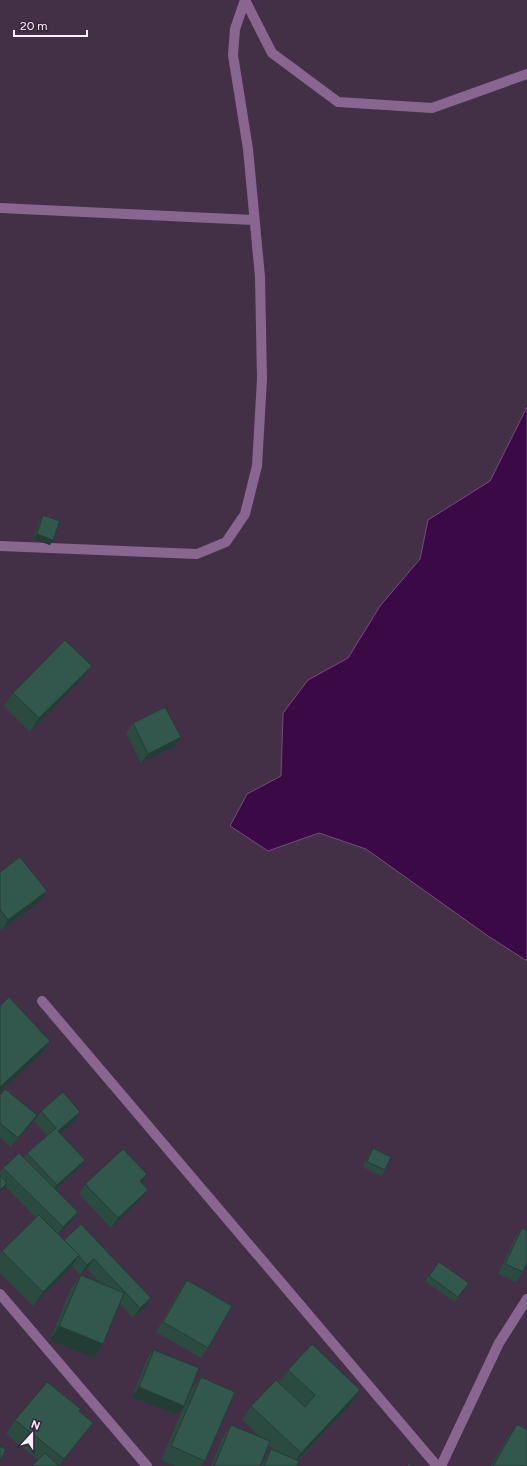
<svg xmlns="http://www.w3.org/2000/svg" width="527" height="1466" viewBox="0 0 527 1466" font-family="Figtree,sans-serif">
<style>
.water{fill:#3b0945;stroke:#754e7d}
.lines{fill:none;stroke-linecap:round;stroke-linejoin:round}
.street{stroke:#896690;stroke-width:10}
.wall{fill:#2b4b41}
.shaded-wall{fill:#233d35}
.building{fill:#32574c;stroke:#233d35}
</style>
<rect width="100%" height="100%" fill="#433047"/>
<path class="water" d="M527 407V961L488 936 366 849 319 833 268 851 230 826 247 794 281 776 283 713 308 680 348 658 380 606 420 559 428 520 490 481Z"/>
<g class="lines">
<path class="street" d="M245 0 272 53 338 102 432 108 527 74
M0 208 253 220
M0 546 197 554 226 542 245 514 257 466 262 379 260 277 248 149 233 55 235 29 245 0
M42 1001 437 1466
M0 1294 147 1466
M441 1466 499 1343 527 1299"/>
</g>
<path class="wall" d="M43 515 53 540 50 545 33 539 40 520Z
M82 679 30 732 4 706 13 693Z
M133 723 181 737 174 747 141 763 126 733Z
M0 872 47 891 40 901 2 930 0 928Z
M0 1095 37 1115 30 1125 11 1147 0 1138Z
M41 1111 80 1112 74 1122 60 1133 78 1169 56 1190 78 1212 71 1222 58 1234 64 1240 81 1224 145 1308 133 1318 120 1304 94 1358 50 1340 71 1288 81 1275 100 1283 87 1269 80 1275 72 1266 70 1269 33 1306 0 1273V1254L2 1251 36 1217 5 1186 0 1192V1173L3 1168 24 1158 27 1153 47 1136 34 1121Z
M373 1148 385 1170 381 1176 363 1167 370 1153Z
M147 1174 141 1182 148 1190 141 1199 111 1228 79 1194 85 1184Z
M522 1228 523 1272 516 1282 498 1274 515 1238Z
M439 1262 469 1283 455 1302 425 1281Z
M187 1280 208 1348 201 1358 156 1332 180 1290Z
M154 1350 177 1415 132 1397 147 1359Z
M288 1370 360 1390 351 1404 298 1461 297 1466H261L265 1459 271 1449 274 1450 269 1445 260 1466H211L224 1435 231 1425 260 1437 242 1420 251 1406 279 1383Z
M201 1377 205 1461 201 1466H176L161 1460 191 1390Z
M79 1411 93 1423 83 1436 59 1466 38 1460 6 1434 15 1420Z
M517 1424 527 1466H491L507 1438Z"/>
<path class="shaded-wall" d="M37 534 53 540 50 545 33 539Z
M92 666 82 679 30 732 39 718Z
M181 737 174 747 141 763 148 754Z
M47 891 40 901 2 930 8 920Z
M50 1041 40 1055 0 1092V1087Z
M80 1112 74 1122 51 1141 58 1131Z
M37 1115 30 1125 11 1147 18 1138Z
M85 1160 78 1169 50 1195 57 1185Z
M147 1174 140 1184V1181Z
M7 1183 4 1188 0 1192V1190Z
M148 1190 141 1199 111 1228 118 1218Z
M78 1212 71 1222 56 1237 63 1227Z
M79 1255 70 1269 33 1306 43 1292Z
M94 1259 87 1269 80 1275 87 1265Z
M151 1298 145 1308 133 1318 140 1308Z
M59 1326 103 1344 94 1358 50 1340Z
M139 1387 184 1406 177 1415 132 1397Z
M360 1390 351 1404 292 1466 301 1453Z
M93 1423 83 1436 59 1466 64 1459Z"/>
<path class="building" d="M43 515 60 521 53 540 37 534Z
M65 640 92 666 39 718 13 693Z
M165 707 181 737 148 754 133 723Z
M20 857 47 891 8 920 0 909V872Z
M9 997 50 1041 0 1087V1006Z
M5 1089 37 1115 18 1138 0 1123V1095Z
M63 1092 80 1112 58 1131 85 1160 57 1185 27 1153 56 1128 41 1111Z
M373 1148 391 1157 385 1170 367 1162Z
M123 1149 147 1174 140 1181 148 1190 118 1218 85 1184Z
M19 1153 78 1212 63 1227 3 1168Z
M0 1175 7 1183 0 1190Z
M39 1215 79 1255 43 1292 2 1251Z
M81 1224 151 1298 140 1308 94 1259 87 1265 79 1256V1255L64 1240Z
M522 1228 527 1231V1263L523 1272 505 1264Z
M439 1262 469 1283 458 1297 429 1276Z
M81 1275 124 1293 103 1344 59 1326Z
M187 1280 232 1306 208 1348 163 1322Z
M312 1344 360 1390 301 1453 251 1406 276 1380 305 1407 315 1395 288 1370Z
M154 1350 199 1368 184 1406 139 1387Z
M201 1377 235 1392 205 1461 171 1446Z
M47 1382 81 1409 79 1411 93 1423 64 1459 15 1420Z
M517 1424 527 1430V1466H493Z
M231 1425 270 1441 260 1466H214Z
M0 1446 6 1449 0 1461Z
M271 1449 299 1461 297 1466H264Z
M45 1453 59 1466H32Z
M408 1463 415 1466H407Z"/>
<g transform="translate(32 1434) rotate(21)" stroke="#38263c" stroke-width="3" paint-order="stroke">
<path d="M0-3L7 15L0 10L-7 15Z" fill="#fcf0ff"/>
<text y="-6" font-size="11" font-weight="bold" text-anchor="middle" fill="#fcf0ff">N</text>
</g>
<path d="M14 30v6h73v-6" fill="none" stroke="#fcf0ff" stroke-width="2"/>
<text x="20" y="30" font-size="12" fill="#fcf0ff" stroke="#38263c" stroke-width="3" paint-order="stroke">20 m</text>
</svg>
